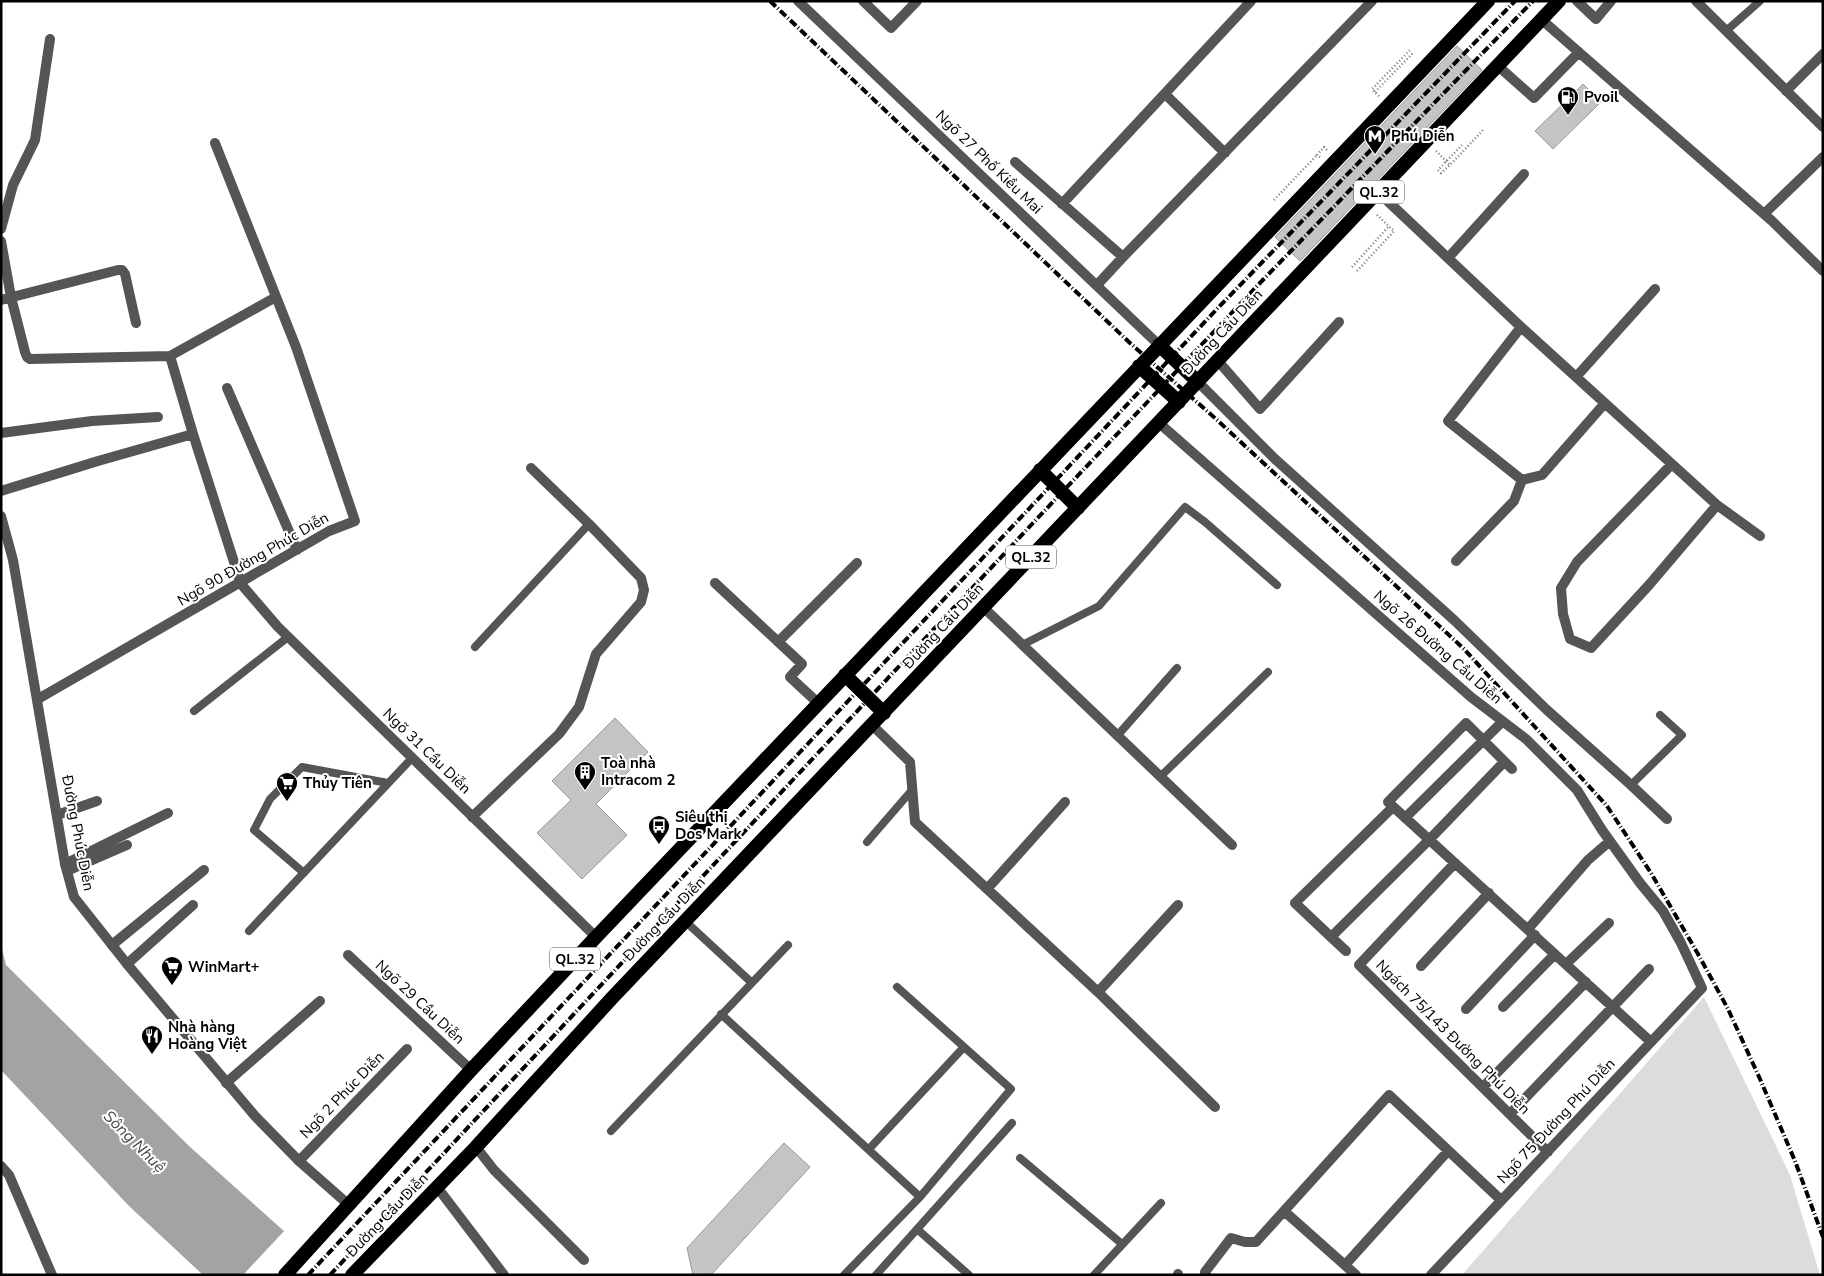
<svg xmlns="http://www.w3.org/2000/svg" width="1824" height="1276" viewBox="0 0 1824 1276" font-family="'Nunito Sans',sans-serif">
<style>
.green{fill:#dcdcdc}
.water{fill:#a3a3a3}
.pier{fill:#fff}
.building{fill:#c4c4c4;stroke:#999}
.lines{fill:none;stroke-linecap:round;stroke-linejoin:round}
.path{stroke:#777;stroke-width:2.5;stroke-dasharray:1 2.5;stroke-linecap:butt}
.service{stroke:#555;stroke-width:8}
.minor{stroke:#555;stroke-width:10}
.tertiary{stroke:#555;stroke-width:10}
.trunk{stroke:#000;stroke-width:14}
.rail{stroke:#000;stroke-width:4;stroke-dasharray:8 2.5 1 2.5;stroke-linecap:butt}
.labels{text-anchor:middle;stroke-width:4;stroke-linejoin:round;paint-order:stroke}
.shield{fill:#fff;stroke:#4c4c4c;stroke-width:1}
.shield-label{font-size:14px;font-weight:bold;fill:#000}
.poi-label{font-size:15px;font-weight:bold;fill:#000;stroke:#fff;text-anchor:start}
.street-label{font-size:15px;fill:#000;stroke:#fff}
.water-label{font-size:16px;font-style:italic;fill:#444;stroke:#fff}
</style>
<rect width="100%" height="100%" fill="#fff"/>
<path class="green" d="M1704 997 1790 1175 1820 1275H1462Z"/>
<path class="water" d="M1 945 6 965 189 1146 333 1275H203L129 1206 1 1070Z"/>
<path class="pier" d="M286 1229 335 1273 336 1275H243Z"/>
<path class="building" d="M1457 46 1482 70 1300 261 1275 237Z
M1583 84 1601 102 1553 149 1535 131Z
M615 718 648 752 596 804 627 835 582 879 537 833 571 800 552 781Z
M784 1143 810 1167 711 1275H693L687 1248Z"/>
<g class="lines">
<path class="path" d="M1375 92 1414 52
M1379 96 1372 89 1411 49
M1436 151 1450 165 1441 173 1438 170 1462 145
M1320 157 1317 155 1324 147 1327 150
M1451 164 1484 129
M1274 200 1317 155
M1352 267 1389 226
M1357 271 1394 231 1376 214"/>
<path class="service" d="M1726 31 1760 1
M1022 645 1099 606 1185 507 1205 522 1277 585
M475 647 589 524
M194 711 288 637
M1117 736 1177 668
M1160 777 1268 672
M1631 785 1682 735 1660 715
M867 842 912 790
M304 873 254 830 270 799 302 767 388 783
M685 921 751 982
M249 931 412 758
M721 1014 920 1197 1011 1089 897 987
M611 1131 788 945
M869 1149 964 1047
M1020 1158 1122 1244
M917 1229 969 1275
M844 1275 920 1197
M876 1275 1012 1123
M1094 1275 1161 1203"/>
<path class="minor" d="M798 1 1159 345
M863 1 891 28 917 1
M1577 1 1596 19 1611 1
M1696 1 1823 127
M1542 20 1772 221 1823 271
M1498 66 1534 98 1579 52
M1786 91 1823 54
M1165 94 1225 153
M1015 162 1123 257
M1378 192 1521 327 1717 505 1760 536
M1062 204 1251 1
M1764 214 1823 157
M1 229 13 185 35 140 50 39
M1 241 11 297 25 352 27 357 30 359 170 356 276 297
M1448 258 1524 174
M1097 285 1123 257 1372 1
M1 300 118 270H122L125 274 136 323
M1521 327 1448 421 1522 480
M1218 361 1260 409 1339 322
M1576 377 1655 289
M1198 382 1275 459 1454 620 1547 710 1631 785 1667 819
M227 388 297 550
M1159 423 1471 697 1526 739 1577 790 1602 830 1640 883 1663 911 1681 943 1702 988 1431 1275
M1 433 92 421 158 417
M193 434 241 584 278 627 596 937
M1672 464 1577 562 1561 588 1563 614 1570 639 1591 648 1649 585 1717 505
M1522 480 1542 475 1605 403
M1 491 98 461 193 434 170 356
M1456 561 1514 501 1522 480
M715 583 802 664 790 677 818 703
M983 607 1232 845
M778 642 857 563
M38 699 329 531 355 521 296 347 215 143
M872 725 910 762 915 822 1098 992 1215 1107
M1512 769 1466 723 1388 802 1651 1042
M57 815 97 801
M472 817 559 734 579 707 596 654 641 602 644 590 641 578 589 524 531 468
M1405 818 1502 722
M1455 863 1359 965 1548 1152
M65 864 168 813
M67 871 127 845
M987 889 1065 802
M1528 929 1588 860 1610 841
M1331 937 1295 903 1393 807
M112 945 204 870
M1346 951 1331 937 1429 840 1504 762
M348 955 471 1070
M127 964 193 905
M1566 964 1609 923
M1421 966 1489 893
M1098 992 1178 905
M1503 1007 1555 954
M1466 1009 1535 935
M226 1083 320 1001
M1483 1087 1586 982
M1510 1114 1649 969
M476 1147 494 1170 584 1260
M299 1161 407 1049
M1284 1211 1356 1275
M1345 1265 1448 1151
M1178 1275V1274
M1206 1275 1205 1272 1231 1238 1245 1242H1256L1389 1095 1501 1200"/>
<path class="tertiary" d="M1 516 13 560 65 864 74 897 127 964 255 1116 299 1161 349 1205
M1 1166 9 1175 52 1275
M437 1187 504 1275"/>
<path class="trunk" d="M1159 345 1198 382
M1139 366 1179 402
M1040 470 1078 508
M845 675 884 713
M285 1275 471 1070 596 937 1488 1
M352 1275 476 1147 612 998 1559 1"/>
<path class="rail" d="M770 1 1130 343 1216 419 1464 649 1607 806 1651 873 1698 954 1728 1009 1760 1079 1795 1161 1823 1237
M308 1275 1216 310 1515 1
M330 1275 1033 523 1258 285 1533 1"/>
</g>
<defs>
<g id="fuel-pin" transform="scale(1.125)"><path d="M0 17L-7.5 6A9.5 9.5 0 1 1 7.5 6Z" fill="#000" stroke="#fff"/><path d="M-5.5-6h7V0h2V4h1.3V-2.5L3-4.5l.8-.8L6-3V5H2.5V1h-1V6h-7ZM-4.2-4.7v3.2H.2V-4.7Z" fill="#fff"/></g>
<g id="metro-pin" transform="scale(1.125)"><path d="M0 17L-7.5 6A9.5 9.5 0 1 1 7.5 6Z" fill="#000" stroke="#fff"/><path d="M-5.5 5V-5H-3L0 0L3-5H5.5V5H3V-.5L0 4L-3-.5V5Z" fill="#fff"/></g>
<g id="building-pin" transform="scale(1.125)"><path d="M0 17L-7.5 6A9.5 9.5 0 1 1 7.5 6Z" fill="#000" stroke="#fff"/><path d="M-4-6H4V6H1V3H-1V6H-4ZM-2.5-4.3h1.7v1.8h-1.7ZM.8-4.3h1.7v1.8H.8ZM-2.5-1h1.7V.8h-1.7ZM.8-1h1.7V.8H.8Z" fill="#fff"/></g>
<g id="supermarket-pin" transform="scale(1.125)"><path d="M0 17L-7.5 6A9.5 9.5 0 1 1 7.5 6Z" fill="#000" stroke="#fff"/><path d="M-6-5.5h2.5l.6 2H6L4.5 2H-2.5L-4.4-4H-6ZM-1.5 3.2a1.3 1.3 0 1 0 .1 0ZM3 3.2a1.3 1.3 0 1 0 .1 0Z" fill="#fff"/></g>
<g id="bus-pin" transform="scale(1.125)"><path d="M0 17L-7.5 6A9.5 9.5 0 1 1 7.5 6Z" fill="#000" stroke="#fff"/><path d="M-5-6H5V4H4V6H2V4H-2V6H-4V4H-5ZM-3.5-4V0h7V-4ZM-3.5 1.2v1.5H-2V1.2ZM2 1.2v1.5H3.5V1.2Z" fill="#fff"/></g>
<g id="restaurant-pin" transform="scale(1.125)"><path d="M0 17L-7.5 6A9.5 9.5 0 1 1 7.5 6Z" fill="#000" stroke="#fff"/><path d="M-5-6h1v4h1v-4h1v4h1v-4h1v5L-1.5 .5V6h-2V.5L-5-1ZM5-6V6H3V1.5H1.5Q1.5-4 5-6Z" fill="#fff"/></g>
</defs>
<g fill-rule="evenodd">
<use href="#fuel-pin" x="1568" y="97"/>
<use href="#metro-pin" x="1375" y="136"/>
<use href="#building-pin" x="585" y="772"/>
<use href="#supermarket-pin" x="287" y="783"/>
<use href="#bus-pin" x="659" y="826"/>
<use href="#supermarket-pin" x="172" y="967"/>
<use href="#restaurant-pin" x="152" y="1036"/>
</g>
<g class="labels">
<g class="shield">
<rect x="1354" y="180.5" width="50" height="23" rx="4"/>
<rect x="1006" y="545.5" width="50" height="23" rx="4"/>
<rect x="550" y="947.5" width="50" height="23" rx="4"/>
</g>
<g class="shield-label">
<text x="1379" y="197">QL.32</text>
<text x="1031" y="562">QL.32</text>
<text x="575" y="964">QL.32</text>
</g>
<g class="poi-label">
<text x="1584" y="102">Pvoil</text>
<text x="1391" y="141">Phú Diễn</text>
<text x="601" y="768">Toà nhà<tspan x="601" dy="17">Intracom 2</tspan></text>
<text x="303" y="788">Thủy Tiên</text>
<text x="675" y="822">Siêu thị<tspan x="675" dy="17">Dos Mark</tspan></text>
<text x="188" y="972">WinMart+</text>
<text x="168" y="1032">Nhà hàng<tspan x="168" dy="17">Hoàng Việt</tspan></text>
</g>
<g class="street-label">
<text transform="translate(989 162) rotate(44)" y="5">Ngõ 27 Phố Kiều Mai</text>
<text transform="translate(1222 332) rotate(-47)" y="5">Đường Cầu Diễn</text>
<text transform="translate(253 559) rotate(-30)" y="5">Ngõ 90 Đường Phúc Diễn</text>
<text transform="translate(943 626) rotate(-47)" y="5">Đường Cầu Diễn</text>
<text transform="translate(1438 647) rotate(41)" y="5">Ngõ 26 Đường Cầu Diễn</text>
<text transform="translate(427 751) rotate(44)" y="5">Ngõ 31 Cầu Diễn</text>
<text transform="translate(78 833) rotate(79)" y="5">Đường Phúc Diễn</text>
<text transform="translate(664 919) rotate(-46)" y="5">Đường Cầu Diễn</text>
<text transform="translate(420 1002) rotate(43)" y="5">Ngõ 29 Cầu Diễn</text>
<text transform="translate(1453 1037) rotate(45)" y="5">Ngách 75/143 Đường Phú Diễn</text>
<text transform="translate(342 1095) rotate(-46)" y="5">Ngõ 2 Phúc Diễn</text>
<text transform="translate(1556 1121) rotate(-47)" y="5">Ngõ 75 Đường Phú Diễn</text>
<text transform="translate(387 1215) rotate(-46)" y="5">Đường Cầu Diễn</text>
</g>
<g class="water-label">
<text transform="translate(135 1141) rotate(45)" y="6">Sông Nhuệ</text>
</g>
</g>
<rect width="1824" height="1276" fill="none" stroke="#000000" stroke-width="5"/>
</svg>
